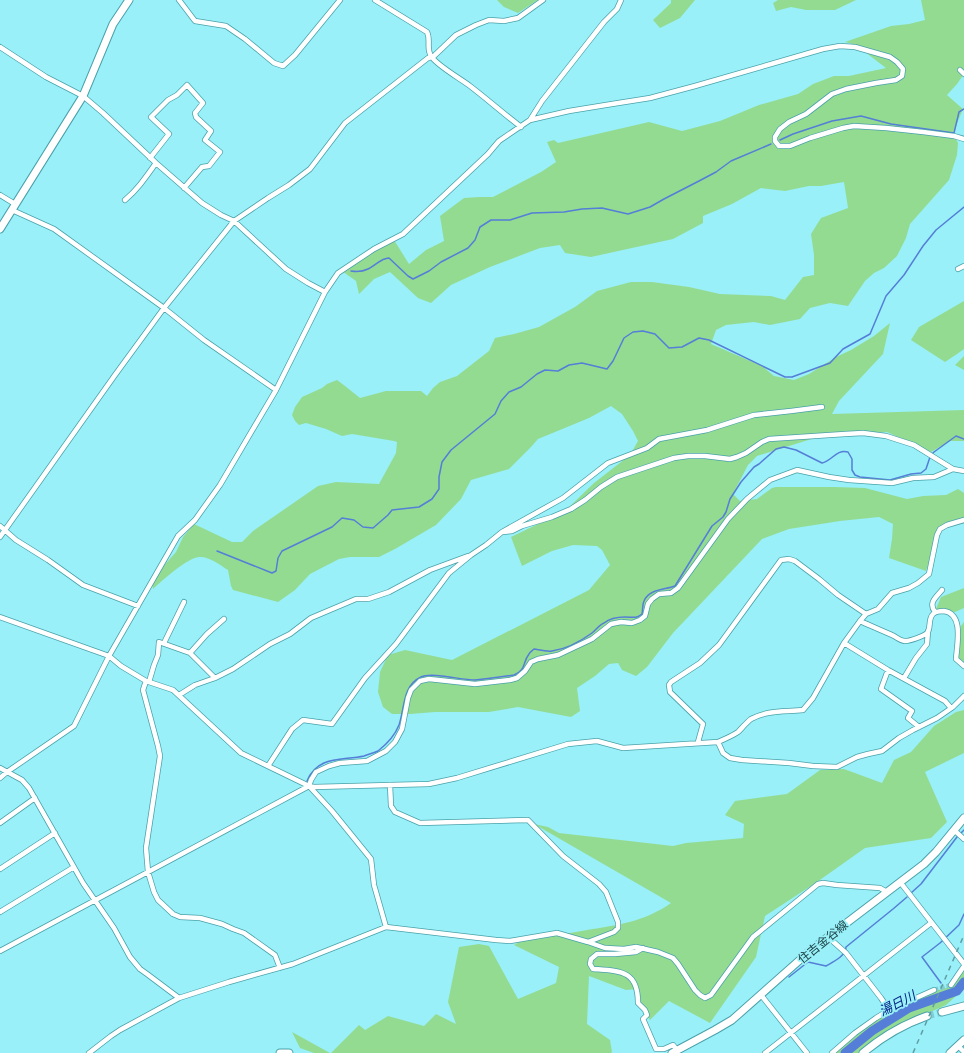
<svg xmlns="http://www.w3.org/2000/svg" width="964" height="1053" viewBox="0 0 964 1053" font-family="'DM Sans','Noto Sans JP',sans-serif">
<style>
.green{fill:#94db92}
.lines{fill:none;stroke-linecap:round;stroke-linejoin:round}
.stream{stroke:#547ed7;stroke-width:1.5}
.river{stroke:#547ed7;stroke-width:9}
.street-tunnel{stroke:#7fccd3;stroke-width:4.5;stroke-dasharray:4.5 2;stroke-linecap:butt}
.secondary-tunnel{stroke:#7fccd3;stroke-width:7;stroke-dasharray:7 3.5;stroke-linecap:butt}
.street-casing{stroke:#49a1aa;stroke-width:6}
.secondary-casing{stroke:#49a1aa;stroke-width:9}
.street{stroke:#fff;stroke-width:4.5}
.secondary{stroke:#fff;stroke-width:7}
.rail{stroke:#5e9ea4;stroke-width:1.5;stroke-dasharray:5 5;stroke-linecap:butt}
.labels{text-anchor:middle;stroke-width:3.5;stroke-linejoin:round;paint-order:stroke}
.street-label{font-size:12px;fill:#183d41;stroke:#99f0f8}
.water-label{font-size:13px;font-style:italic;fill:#001b84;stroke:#99f0f8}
</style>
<rect width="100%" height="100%" fill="#99f0f8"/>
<path class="green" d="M497 0H538L518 13 504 7Z
M671 0H695L680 18 660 28 653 20 671 3Z
M778 0H856L835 10H806L791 7 776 11 773 3Z
M921 0H964V74L957 84 947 95 963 109 953 133 958 143 957 155 949 180 910 224 906 238 897 256 884 268 874 273 865 281 848 306 830 303 810 308 800 319 770 325 754 322 726 325 716 330 711 344 762 366 774 376 794 380 809 374 836 357 851 350 874 336 890 323 883 354 839 401 832 414 964 410V441H950L931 452 887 432 821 436 757 456 748 465 733 494 740 501 757 499 772 488 776 487H835L865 488 907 499 923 496 946 495 958 489 964 493V523L940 529 926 571 889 558 892 539 893 524 879 517 840 521 789 529 762 539 673 633 647 667 636 676 622 670 618 663 609 664 595 676 577 688 580 711 571 717 518 707 489 712H435L410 714H392L383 707 378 692 380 672 388 655 405 650 452 660 589 590 610 565 602 550 597 546 573 545 552 551 522 566 511 537 565 511 594 483 630 455 638 441 633 431 622 414 611 406 589 418 538 439 531 447 509 469 471 480 461 499 436 525 395 549 379 557H350L339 559 310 574 295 590 278 602 233 590 231 586 228 570C220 565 209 556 199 557 187 558 163 580 153 589L152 579 176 552 183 537 194 524 232 542H242L253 531 318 486 336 482 379 484 396 453 397 442 394 441 352 434 342 436 326 429 306 423 299 425 295 421 292 415 295 407 302 397 322 388 327 384 337 380 345 386 360 398 386 391H421L427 396 433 388 440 382 457 376 489 351 495 338 514 334 539 327 575 307 597 291 631 282H652L689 287 720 294 771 296 785 300 803 277 814 275V255L811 234 821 218 848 208 844 182 821 186H809L785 191 761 188 732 204 703 216V223L673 239 591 257 565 253 560 245 540 248 490 267 451 285 431 303 418 298 390 272 374 279 359 294 356 281 342 271 394 240 409 264 426 250 444 241 440 216 464 198 479 197H493L541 172 556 162 547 142 554 140 558 143 649 122 682 131 720 121 759 105 798 94 813 84 834 76H849L886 68 865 52 861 46 845 42 891 26 909 24 925 20Z
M964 301V349L957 354 945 362 911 340 919 327Z
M964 356V370L955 365Z
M964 588V608L955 612 936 609 941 597Z
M964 622V662L958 658 961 626Z
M964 710V753L925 772 947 822 931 838 865 848 817 882 765 916 756 957 710 1023 669 1001 650 1020 640 1005 637 989 626 990 589 976 587 1024 610 1040 612 1052 611 1053H331L359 1025 365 1030 388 1016 424 1026 436 1014 456 1024 448 1002 459 947 479 944 489 946 518 999 556 983 559 967 514 945 519 942C542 938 564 934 587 930 618 925 644 922 671 903L534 824 548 827 559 833 673 846 686 843 743 838 744 824 725 815 735 801 787 794 820 770 844 769 882 783 894 760 911 752 934 726 956 712Z
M964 968V989L946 1005 888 1031 859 1053H835L859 1033 891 1010 928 993 952 986Z
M292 1032 330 1053H314L300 1048Z"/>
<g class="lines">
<path class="stream" d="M780 140 793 134 832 121 861 116 891 124 954 133 959 112 964 109
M351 271C357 272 362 272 368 269 375 266 381 258 389 258L408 276 413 279 429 271 441 262 468 248 475 240 480 227 491 220H510L532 213 564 212 582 209 602 208 628 214 650 207 664 199 699 181 716 172 731 161 771 144
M932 454 934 452 956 436 964 439
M217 551 272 573 276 571 278 558 282 551 332 527 342 518 354 520 363 527 373 528 388 515 392 510 419 507 432 499 439 489V477L442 462 451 450 495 414 501 401 509 392 521 387 537 374 545 370 558 371 569 365 582 363 607 369 613 361 624 338 633 332 643 331 655 334 669 348 682 347 699 338 709 340 785 377H792L830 363 843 349 870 334 886 296 904 275 923 246 936 230 964 207
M307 781C318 755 342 761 364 756 369 754 374 753 378 751 387 744 395 735 399 725 405 708 402 686 421 677 432 672 461 680 475 680 488 679 501 677 514 675 527 669 522 663 529 654 530 652 532 651 534 649 540 650 547 652 552 651 566 649 581 641 592 633 596 630 599 625 604 623 609 619 618 617 625 617 632 617 636 619 642 614 643 610 642 605 644 601 649 589 664 590 675 586L712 526 723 517 726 512 730 499 741 482 754 467 759 464 776 449 784 447 796 450 822 463C832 461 836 449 848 452L852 459V470L855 475 860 477 890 480 911 474 921 473 926 469 930 457
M911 893 921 884 957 837 964 830
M789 977 808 962 826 966C833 962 846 956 846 947L893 909 907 897
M941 983 922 957 940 943 959 925 964 914"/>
<path class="river" d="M845 1053 872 1031 909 1008 957 991 964 982"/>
<path class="street-tunnel" d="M934 990 951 985"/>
<path class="secondary-tunnel" d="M927 1016 942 1012"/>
<g class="street-casing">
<path id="street" d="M179 0 195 21 226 26 245 39 274 63 283 66 295 55 340 0
M375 0 427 32C431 40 426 48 431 56 436 65 461 79 470 86 487 99 504 114 521 127
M0 47 46 77 83 96 103 113 156 163 202 203 221 215 234 221 286 269 308 283 325 292
M960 70 964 74
M530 120 569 111 612 104 650 98 695 86 823 49 840 46 855 47 890 57 897 62 903 69 902 76 896 80 876 83 846 89 832 94 806 114 789 122 780 129 775 137V141L779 146H790L810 138 843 128 854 126 886 128 923 132 954 136 964 139
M150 158 169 134 151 117 168 100 177 95 187 85 203 103 195 113 196 117 211 131 205 140 220 152 209 166 202 167 184 188
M0 195 15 204
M125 200C138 189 146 177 156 163
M12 210 54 229 164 308 204 340 276 390
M958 269 964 266
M0 526 16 540 48 560 83 585 138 606
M503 532 512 531 522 526 552 517 571 509 585 500 601 487 617 477 674 458 688 456H705L730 459 737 457 746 453 762 442 769 439 845 434 863 433 886 436 914 445 953 469
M0 537 115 375 164 308 234 221 268 198 289 185 310 169 345 123 428 58 434 56 456 35 476 25 489 20 504 21 518 18 543 0
M935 612C928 603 936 597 942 590
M0 617 109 656 121 666 146 681 173 690 241 753 309 786 314 787 429 784 457 778 568 744 597 741 623 748 718 742C725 739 732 736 738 732 742 728 746 723 751 719 768 710 784 712 803 710L813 698 844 643 860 621 866 614 878 609 892 593 909 588 918 583 929 574 937 535 940 529 947 525 964 520
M860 621C871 626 883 631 894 636 897 638 902 641 905 641 910 641 925 636 928 632 931 626 928 619 933 614 936 611 940 611 944 611 964 614 957 644 956 659L964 666
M164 643 184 602
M844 643 888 670 945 701 951 708
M888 670 881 689 912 711 908 718 919 727
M215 678 190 653 207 634 224 619
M904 678 916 658 927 644 928 631
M146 681 143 690 158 746 160 756 146 848 148 872 154 892 158 900 173 914 180 917 200 918 222 924 233 929 244 933 275 955 280 968
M149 682 154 665 158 655 159 642 190 653
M179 695 195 685 215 678 233 669 270 644 290 634 311 618 356 599H368L389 592 430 570 468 556
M698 742 703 724 670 692 669 685 671 682 700 663 719 645 781 560 789 559 795 561 819 579 838 595 866 614
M718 742 723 753 730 758 742 760 789 763 813 766 837 767 857 757 868 754 882 751 899 738 913 730 937 718 953 707 964 696
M268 766 292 729 303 720 332 724 365 678 396 644 449 573 471 555 486 545 502 532 563 498 608 463 647 448 659 439 707 430 754 415 791 411 822 407
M0 768 22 780 29 788 83 883 114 928 130 957 140 969 147 974 179 998
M0 778 7 772 74 726 109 656 178 536 195 520 220 485 276 390 325 292 338 273 374 249 403 234 488 154 499 141 530 120 542 101 604 22 617 9 621 0
M390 785 391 806 395 812 420 823 528 820 563 856 599 884 606 892 618 922V928L614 932 588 942
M309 786 332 811 371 859 374 885 386 927
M0 823 35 798
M954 830 964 839
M0 869 55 833
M900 882 964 964
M0 912 74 867
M828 937 846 953 881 998 889 1010
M643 948 636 952 615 954H597L591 959 590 964 593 969C620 971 638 970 638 1003L645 1010 647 1015 643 1019 656 1049H664L673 1045 677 1050
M0 951 309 786 311 780 316 772 329 766 340 763 367 761 386 751 395 742 402 729 408 698 411 690 420 681 429 679 475 684 510 680 517 678 525 671 531 662 538 659 558 655 592 639 611 624 621 622 632 623 640 620 645 616 648 604 652 599 659 594 671 593 678 588 728 519 747 499 770 480 797 470 829 477 849 480 892 483 913 478 934 477 953 469 964 471
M951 985 964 966
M761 995 807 1053
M958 1046 964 1052
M89 1053 111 1036 120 1030 179 998 229 982 293 964 386 927 496 940 510 941 557 933 588 942 605 948 624 949 636 947 658 952 673 958 678 964 695 990 700 995 705 998 711 995 753 937 818 884 823 883 837 885 880 888 887 892
M765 1053 931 923
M832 1053 855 1033 876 1018 889 1010 934 990"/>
</g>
<g class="secondary-casing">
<path id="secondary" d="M0 229 83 96 113 24 129 0
M942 1012 964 1006
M280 1053H289
M672 1053 715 1030 732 1020 811 950 924 864 936 852 964 818
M863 1053C883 1036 902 1025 927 1016
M950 1053 964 1040"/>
</g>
<use href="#street" class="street"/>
<use href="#secondary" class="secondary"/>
<path class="rail" d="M913 1053 964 935"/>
</g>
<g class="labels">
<g class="street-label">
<text transform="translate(823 942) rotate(-39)" y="4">住吉金谷線</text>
</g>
<g class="water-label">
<text transform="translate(897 1003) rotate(-27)" y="5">湯日川</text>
</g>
</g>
</svg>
